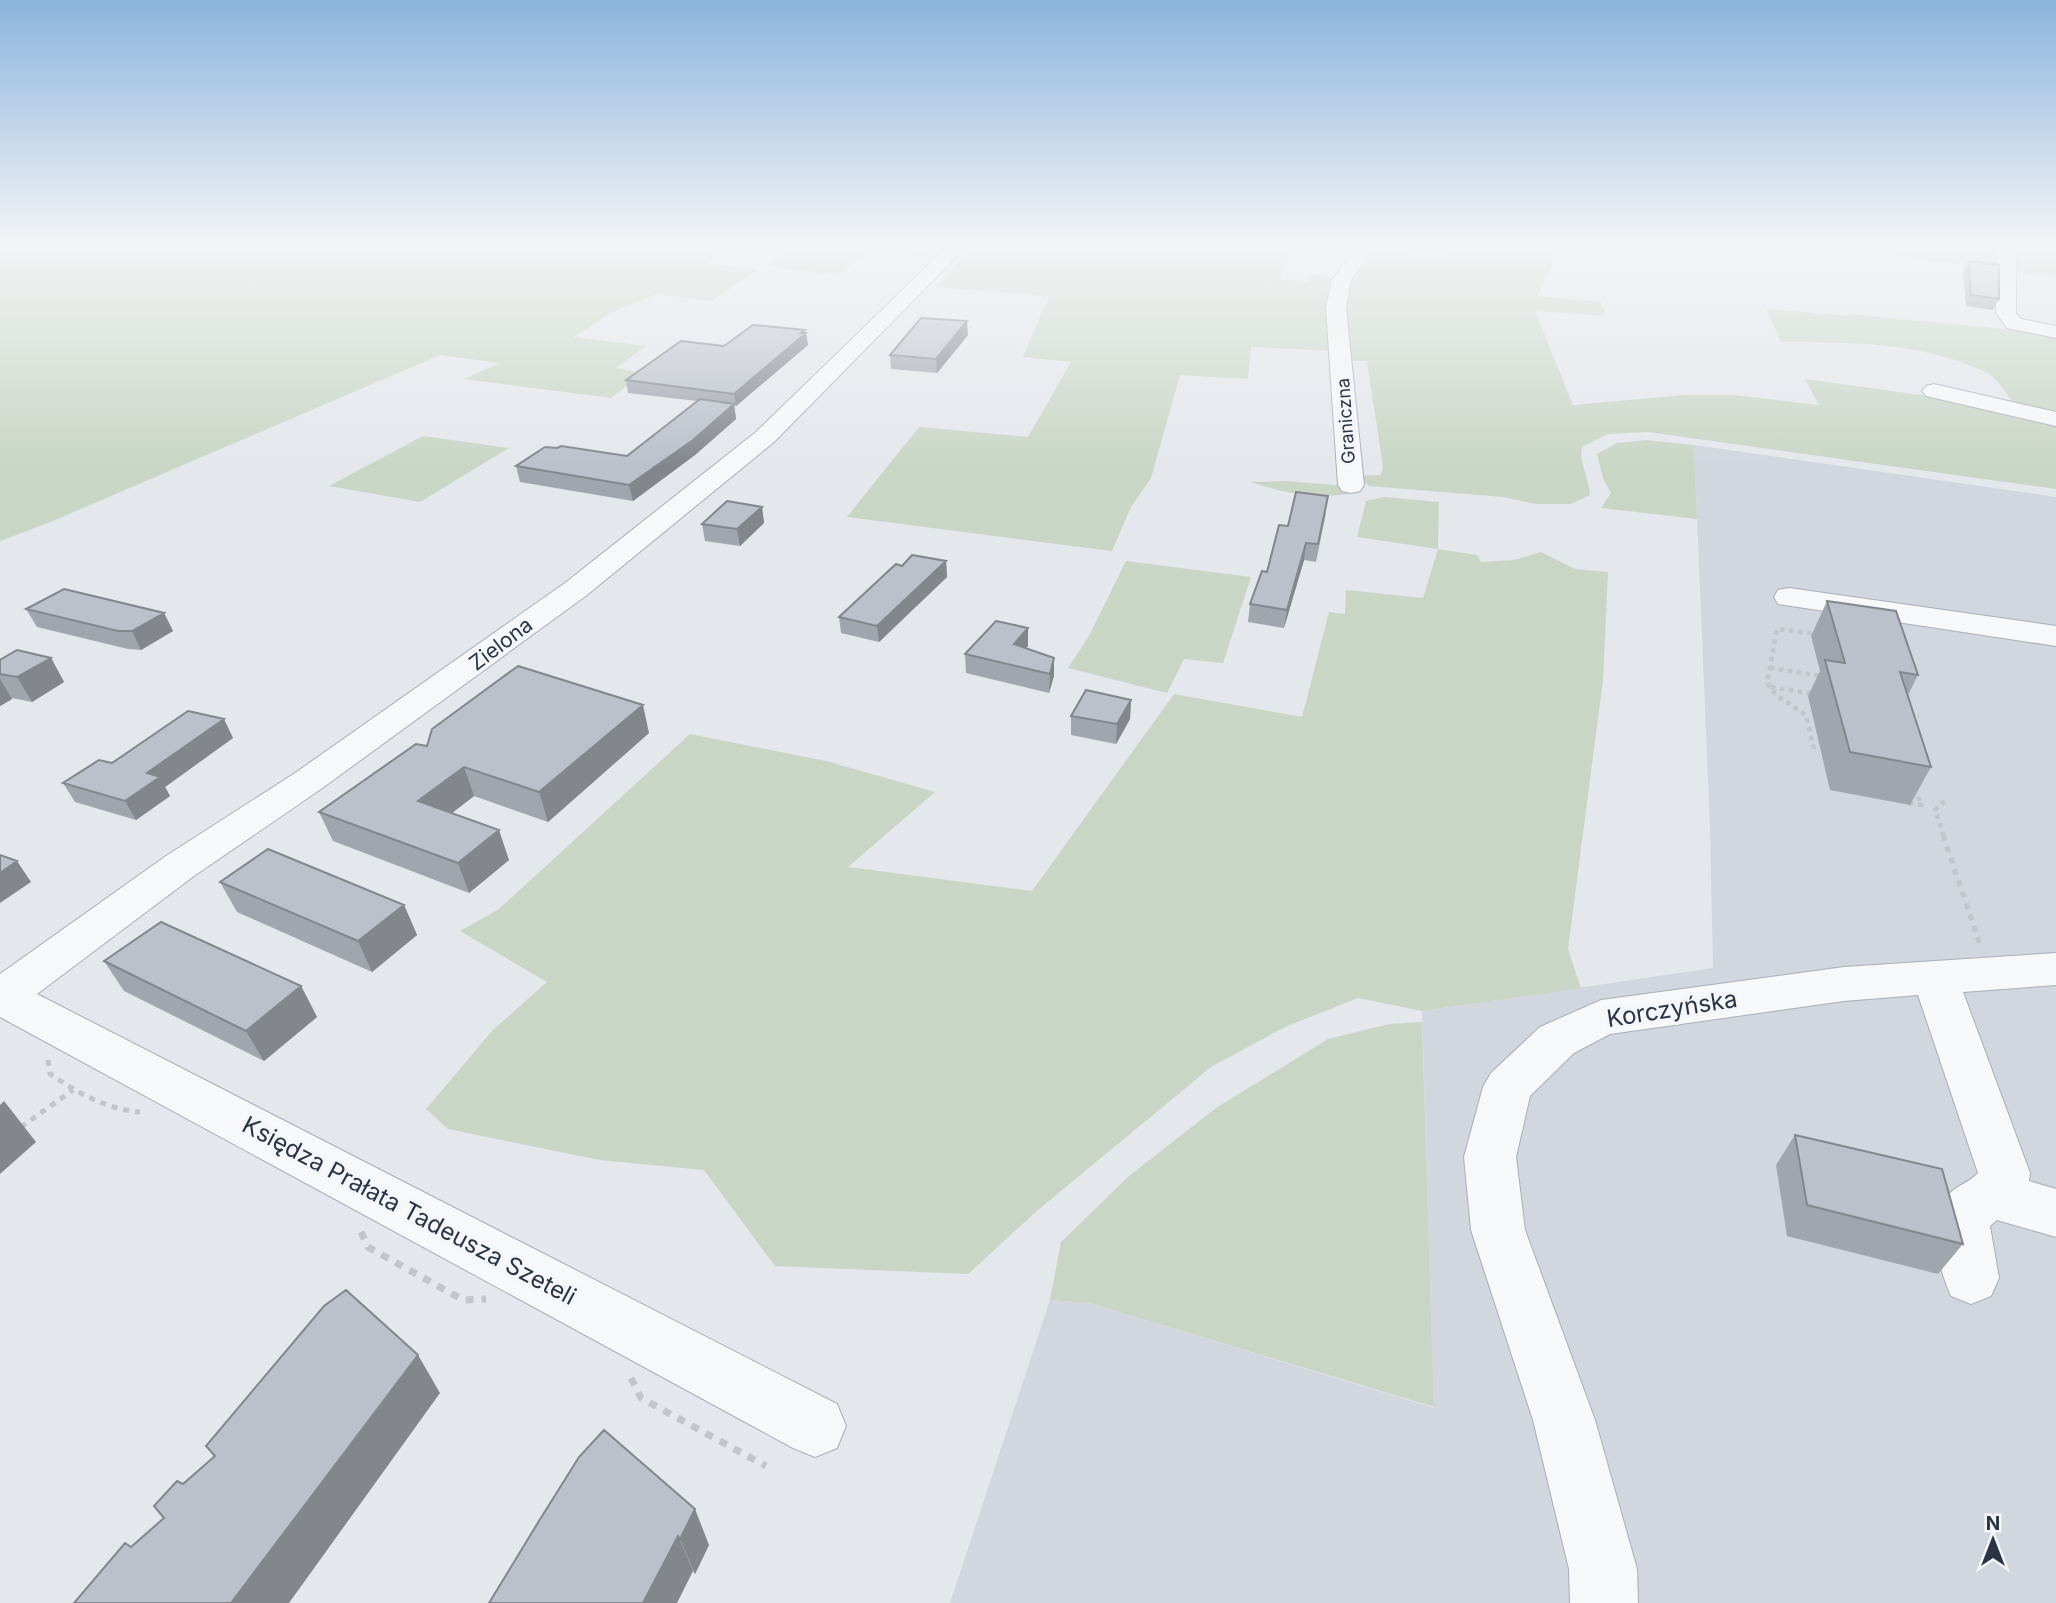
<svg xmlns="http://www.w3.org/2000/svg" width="2056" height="1603" viewBox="0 0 2056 1603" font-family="Inter,sans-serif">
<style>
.built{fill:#d2d6de}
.green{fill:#c9d6c5}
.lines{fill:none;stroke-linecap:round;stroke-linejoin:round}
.minor-casing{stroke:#a9aeb7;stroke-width:2}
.path-far2{stroke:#c2c5cb;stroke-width:4.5;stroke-dasharray:4.5 4.5;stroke-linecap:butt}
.path-far1{stroke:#c2c5cb;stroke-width:5;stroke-dasharray:6 6;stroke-linecap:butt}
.path{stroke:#c2c5cb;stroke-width:7;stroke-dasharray:8 8;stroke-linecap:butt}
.minor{fill:#f7f8fa;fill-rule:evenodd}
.wall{fill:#a1a5ae}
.shaded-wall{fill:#83868d}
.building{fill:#bbc0ca;stroke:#83868d;stroke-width:2}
.labels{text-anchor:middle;stroke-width:7;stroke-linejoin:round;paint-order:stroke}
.far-street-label{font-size:18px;fill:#2b3445;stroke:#f4f6f9}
.street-label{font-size:21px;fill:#2b3445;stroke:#f4f6f9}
.near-street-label{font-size:24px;fill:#2b3445;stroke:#f4f6f9}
</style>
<rect width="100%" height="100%" fill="#e4e7ec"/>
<path class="built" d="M1694 445 2056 497V1603H950L1050 1300 1089 1303 1434 1408 1422 1011 1713 968 1710 827Z"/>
<path class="green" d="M11 242H739L705 263 758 270 711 301 657 294 611 313 573 337 646 346 616 368 644 373 611 398 464 379 500 363 440 355 48 523 0 541V245Z
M805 242H948L932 258 870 252 837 275 764 266Z
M976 242H1025L1077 250 1085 242H1294L1279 279 1308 282 1313 274 1338 277 1336 351 1251 347 1248 379 1180 375 1151 478 1131 507 1112 551 847 517 919 427 1028 437 1071 362 1023 357 1049 296 936 287Z
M1460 242H1568L1545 276 1537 296 1601 302 1606 316 1535 311 1573 405 1685 395H1733L1819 405 1805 379 1928 396 2056 423V489L1648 432 1608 434 1582 447C1579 465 1589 477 1590 495L1571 504H1536L1503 497 1369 486 1359 476 1381 475 1383 467 1367 361H1346L1344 301 1350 277 1369 249 1447 257Z
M1850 242H2003L2001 270 1848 250Z
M2012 242H2056V277L2010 271Z
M1766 309 1847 316V314L2056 334V418C2047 416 2033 416 2024 411 2009 404 2002 381 1987 373 1924 342 1850 342 1781 342Z
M423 436 509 448 420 502 329 486Z
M1646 440 1694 445 1697 519 1601 508 1611 493 1603 478 1597 454 1617 443Z
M1286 481 1346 486 1354 493C1319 499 1284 494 1251 482Z
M1384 497 1439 502 1438 549 1477 555 1481 562 1514 560 1541 552 1575 569 1608 572 1603 680 1568 949 1581 988 1422 1011 1358 998 1285 1027 1211 1067 1038 1210 968 1274 775 1266 704 1170 599 1160 448 1129 426 1109 492 1031 547 982 460 931 499 909 690 734 826 761 935 792 848 867 1032 891 1174 694 1302 717 1329 612 1345 614 1346 590 1423 598 1438 549 1357 537 1366 501Z
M1126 561 1251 577 1223 663 1184 659 1167 693 1068 668 1089 636Z
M1422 1022 1434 1407 1089 1303 1050 1300 1061 1242 1129 1176 1216 1108 1328 1039 1389 1024Z"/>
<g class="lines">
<g class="minor-casing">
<path id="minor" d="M952 242H971L774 442 587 595 321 789 194 876 37 994 837 1404 846 1426 837 1448 815 1457 793 1448 0 1017V974L166 856 295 773 565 583 756 432Z
M1361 242H1379L1351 280 1346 308 1364 485 1360 491 1351 493 1342 491 1338 485 1326 308 1332 280Z
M1998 242H2016V313L2021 319 2056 326V338L2007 328 1996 313Z
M1934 384 2056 412V426L1926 396 1922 391 1926 386Z
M1789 588 2056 626V646L1778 604 1774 597 1778 590Z
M2056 953V985L1963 992 2030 1173 2029 1181 2056 1189V1237L1997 1220 1990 1226 1999 1278 1991 1296 1971 1304 1951 1296C1938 1267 1925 1217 1951 1192 1959 1185 1971 1181 1978 1173L1918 995 1844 1001 1610 1034 1574 1053 1530 1096 1516 1157 1525 1230 1595 1420 1637 1569 1638 1603H1570L1569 1569 1533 1420 1471 1230 1464 1157 1483 1087 1491 1073 1540 1027 1601 1000 1844 967Z"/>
</g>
<path class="path-far2" d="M1770 668 1821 676
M1771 687 1815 694
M1909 716H1919
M1814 749 1806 715 1776 695 1767 683 1777 629 1817 634
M1909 803 1922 805 1914 789
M1944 836 1935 810 1948 798"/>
<path class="path-far1" d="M1943 835 1980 945
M48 1060 50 1074C78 1093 106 1109 140 1112
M21 1127 73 1090"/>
<path class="path" d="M361 1232 368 1247 463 1300 486 1299
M631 1378 641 1398 766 1466"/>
<use href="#minor" class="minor"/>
</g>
<path class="wall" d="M1968 261 1999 299 1993 310 1966 306 1963 271Z
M805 330V333H806L808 345 736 406H734L736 419 695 455 633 501 520 482 516 466 627 456 697 401 628 393 626 380 724 346Z
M968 335 937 373 891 369 890 355Z
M762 507 764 523 740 546 705 541 702 524Z
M1326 513 1316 562 1304 560 1284 628 1248 622 1250 604 1267 572 1288 526Z
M946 561 947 577 879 642 841 633 839 617 902 566Z
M1827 601 1918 675 1908 695 1931 767 1910 805 1830 790 1808 696 1820 671 1811 636Z
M26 609 164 613 173 631 141 650 128 649 37 627Z
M1028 646 1026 648 1054 658V676L1049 693 966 673 965 654Z
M51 658 64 682 32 702 12 698V699L0 706V660Z
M1131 700 1130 719 1116 744 1071 735V716Z
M649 733 548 822 474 796 452 813 509 860 469 893 333 841 319 812 427 746Z
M233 738 165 787 170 796 136 820 75 802 63 783 112 763Z
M220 882 404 905 417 935 372 972 237 912Z
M104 961 301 986 317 1017 264 1061 124 991Z
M1795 1135 1963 1244 1938 1274 1787 1236 1776 1165Z
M579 1457 709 1545 695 1574 693 1571Z"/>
<path class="shaded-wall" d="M967 321 968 335 937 373 936 359Z
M805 330V334L806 333 808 345 736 406 734 394Z
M734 404 736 419 695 455 633 501 629 485Z
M762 507 764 523 740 546 737 529Z
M1306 543 1304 560 1284 628 1287 610Z
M946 561 947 577 879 642 877 626Z
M164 613 173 631 141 650 132 631Z
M1028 628V646L1015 662 1014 644Z
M51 658 64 682 32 702 17 677Z
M1054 658V676L1049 693 1050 674Z
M0 679 12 699 0 706Z
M1131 700 1130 719 1116 744 1117 724Z
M643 705 649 733 548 822 539 792Z
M224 719 233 738 165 787 170 796 136 820 125 801 147 773Z
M464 767 474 796 430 830 418 801Z
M499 830 509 860 469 893 458 863Z
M17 861 31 882 0 903V873Z
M404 905 417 935 372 972 358 941Z
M301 986 317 1017 264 1061 246 1031Z
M4 1101 36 1142 0 1174V1105Z
M418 1355 440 1393 289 1603H231Z
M695 1509 709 1545 695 1574 680 1539Z
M678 1536 693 1571 677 1603H643Z"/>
<path class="building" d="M1968 261 1999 265V299L1971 295Z
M921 318 967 321 936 359 890 355Z
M753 325 805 330 801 333H806L734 394 626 380 681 341 724 346Z
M700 399 734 404 693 440 629 485 516 466 545 447 557 448 561 446 627 456Z
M1296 492 1328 496 1318 544 1306 543 1287 610 1250 604 1262 571 1267 572 1279 525 1288 526Z
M727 501 762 507 737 529 702 524Z
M912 555 946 561 877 626 839 617 896 564 902 566Z
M64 589 164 613 132 631H118L26 609Z
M1827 601 1896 611 1918 675 1900 672 1931 767 1850 752 1825 660 1845 663Z
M996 621 1028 628 1014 644 1054 658 1050 674 965 654Z
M17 650 51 658 17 677 0 674V660Z
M518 666 643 705 539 792 464 767 418 801 499 830 458 863 319 812 416 744 427 746 432 729Z
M1086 690 1131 700 1117 724 1071 716Z
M188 711 224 719 147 773 160 777 125 801 63 783 99 760 112 763Z
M268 849 404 905 358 941 220 882Z
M0 855 17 861 0 873Z
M161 922 301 986 246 1031 104 961Z
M1795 1135 1942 1169 1963 1244 1807 1205Z
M346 1290 418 1355 231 1603H74L125 1543 131 1547 164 1518 154 1506 177 1481 183 1484 215 1456 206 1446 324 1306Z
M604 1430 695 1509 680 1539 678 1536 643 1603H489L539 1521 579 1457Z"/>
<linearGradient id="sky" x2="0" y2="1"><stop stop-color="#8bb4dd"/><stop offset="0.52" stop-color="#f3f4f6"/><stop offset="1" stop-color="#f3f4f6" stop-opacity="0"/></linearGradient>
<rect width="2056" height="466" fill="url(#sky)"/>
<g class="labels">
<g class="far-street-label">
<text transform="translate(1346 421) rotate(-94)" y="6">Graniczna</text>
</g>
<g class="street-label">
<text transform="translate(501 644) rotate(-37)" y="7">Zielona</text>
</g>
<g class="near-street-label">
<text transform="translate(1672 1009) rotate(-9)" y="8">Korczyńska</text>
<text transform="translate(409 1211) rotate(28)" y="8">Księdza Prałata Tadeusza Szeteli</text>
</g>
</g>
<g transform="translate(1993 1540)" stroke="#f4f6f9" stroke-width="5" paint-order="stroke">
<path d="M0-5L12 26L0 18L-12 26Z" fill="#2b3445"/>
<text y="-10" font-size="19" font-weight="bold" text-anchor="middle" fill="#2b3445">N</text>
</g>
</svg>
